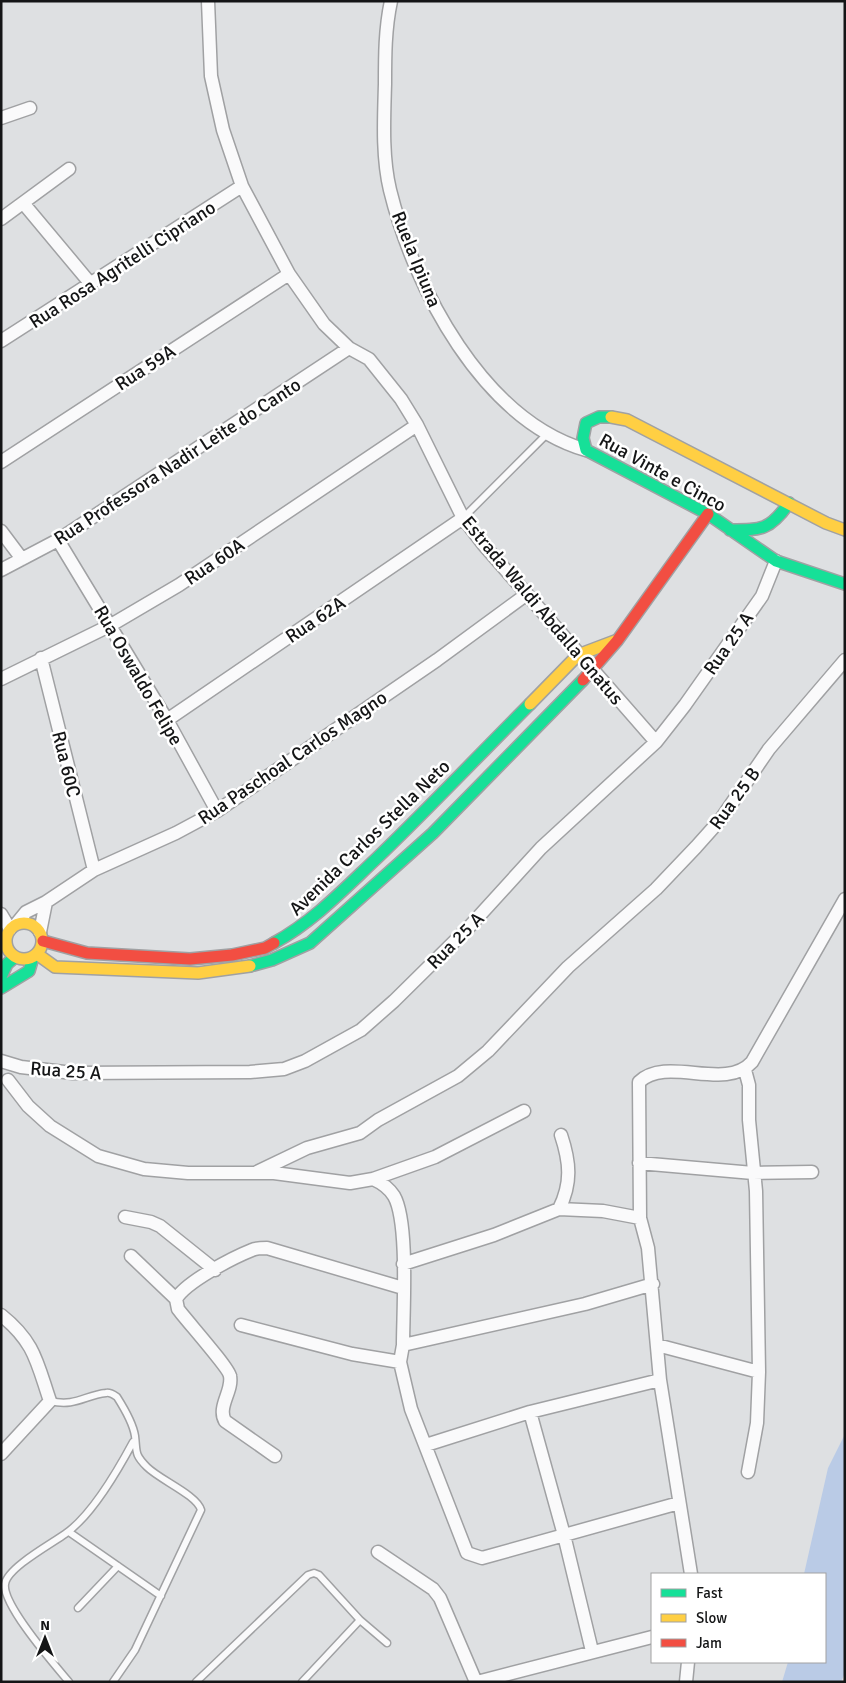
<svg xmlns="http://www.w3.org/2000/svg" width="846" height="1683" viewBox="0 0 846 1683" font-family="Signika,sans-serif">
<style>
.green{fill:#bacbe6}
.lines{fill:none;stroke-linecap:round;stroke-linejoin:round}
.lane-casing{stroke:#a0a1a3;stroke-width:9}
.street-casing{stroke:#a0a1a3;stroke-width:15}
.fast-casing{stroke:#a0a1a3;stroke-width:14}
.slow-casing{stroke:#a0a1a3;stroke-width:14}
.jam-casing{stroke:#a0a1a3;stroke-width:14}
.lane{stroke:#fafafb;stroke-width:6}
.street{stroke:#fafafb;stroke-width:12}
.fast{stroke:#16e098;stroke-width:11}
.slow{stroke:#ffcf43;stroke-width:11}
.jam{stroke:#f24e42;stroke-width:11}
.labels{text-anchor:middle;stroke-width:5;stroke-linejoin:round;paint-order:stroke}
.street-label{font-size:19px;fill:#141516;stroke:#fff}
</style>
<rect width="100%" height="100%" fill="#dee0e2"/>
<path class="green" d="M845 1434 844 1675 841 1682H782L788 1662H825V1574H804L828 1468Z"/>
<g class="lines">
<g class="lane-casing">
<path id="lane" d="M463 518 547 434
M50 1401C76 1407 85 1395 106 1393 110 1392 114 1395 117 1397 124 1408 133 1423 135 1436 137 1452 134 1454 147 1467 160 1480 197 1495 201 1510L135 1650 113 1682
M69 1532 161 1596
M78 1608 118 1566
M69 1682C55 1665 2 1605 5 1584 7 1568 51 1544 65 1534 91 1516 118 1470 133 1442
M196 1682 308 1575 314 1573 319 1575 360 1620 387 1643
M302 1682 360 1620"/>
</g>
<g class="street-casing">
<path id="street" d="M208 1 211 76 223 130 242 186 289 274 324 324 349 348 369 359 401 399 417 425 463 518 483 544 656 742
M391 1C385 29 385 56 385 84 384 119 382 157 390 190 414 288 483 420 586 450
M1 118 30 108
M24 204 90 283
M1 219 69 169
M1 341 242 186
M1 462 289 274
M1 531 22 559
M58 540 167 720 217 811
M1 570 58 540 349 348
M41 658 94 870
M1 679 111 625 179 585 417 425
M167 720 463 518
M1 914 10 929
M17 923 26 912 46 902 94 870 176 833 217 811 437 660 527 594
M40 932 46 902
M1 1061 21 1067 73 1073 250 1072 284 1069 305 1061 361 1030 394 1001 470 926 541 848 656 742 685 705 762 596 776 561
M745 1070 749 1085V1120L756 1191 759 1372 757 1423 748 1472
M8 1080 28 1106 50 1126 98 1156 144 1169 188 1173H274L350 1183 373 1179 435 1157 524 1111
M639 1163 753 1173 812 1172
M257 1172 307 1148 360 1133 378 1120 458 1076 488 1051 568 967 656 889 696 847 721 819 769 749 845 660
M373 1179C382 1183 389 1188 394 1196 409 1222 403 1312 403 1345L400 1362 411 1409 467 1553 482 1558 679 1503
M559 1209C572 1183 570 1162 561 1135
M125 1217 151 1222 160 1226 215 1270
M131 1256 176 1299 178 1309C186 1320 229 1368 230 1376 233 1391 217 1407 225 1421L275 1456
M403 1264 494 1235 559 1209 603 1211 640 1218
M176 1299C186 1282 232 1258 252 1250 256 1248 262 1248 267 1248L403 1288
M1 1315C35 1342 37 1363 50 1401L1 1454
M241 1325 352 1354 400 1362
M403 1345 585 1304 653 1284
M657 1345 759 1372
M530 1412 564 1535 592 1651
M426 1445 530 1412 660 1380
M378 1552 433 1589 440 1598 476 1682
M691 1574 660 1380 648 1248 640 1218 639 1082C667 1055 725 1092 752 1062L845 899
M477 1682 652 1637
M686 1682 688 1662"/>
</g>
<g class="fast-casing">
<path id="fast" d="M611 417H599L586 423 583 438 586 450 708 514 776 561 845 584
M730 530C762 530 770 530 789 503
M274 943C314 921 344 889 377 858 429 808 479 755 530 704
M250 966 272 960 310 943 433 833 583 680
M1 977 7 964 15 957
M1 988 29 971 33 957"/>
</g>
<g class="slow-casing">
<path id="slow" d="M611 417 627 420 826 523 845 530
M530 704 578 655 615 641
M6 941a18 18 0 1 1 36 0a18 18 0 1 1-36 0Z
M37 954 55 967 198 973 250 966"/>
</g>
<g class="jam-casing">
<path id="jam" d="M583 680 617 641 708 514
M43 941 87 953 190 959 232 955 265 948 274 943"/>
</g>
<use href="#lane" class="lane"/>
<use href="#street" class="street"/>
<use href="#fast" class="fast"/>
<use href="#slow" class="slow"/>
<use href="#jam" class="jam"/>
</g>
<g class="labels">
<g class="street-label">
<text transform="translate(417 259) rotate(68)" y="7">Ruela Ipiuna</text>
<text transform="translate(122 264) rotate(-33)" y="7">Rua Rosa Agritelli Cipriano</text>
<text transform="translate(145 367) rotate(-33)" y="7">Rua 59A</text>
<text transform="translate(177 461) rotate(-33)" y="7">Rua Professora Nadir Leite do Canto</text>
<text transform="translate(663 472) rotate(29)" y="7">Rua Vinte e Cinco</text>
<text transform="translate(214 561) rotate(-34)" y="7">Rua 60A</text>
<text transform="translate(543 610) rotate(50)" y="7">Estrada Waldi Abdalla Gnatus</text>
<text transform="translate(315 619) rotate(-34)" y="7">Rua 62A</text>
<text transform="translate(728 643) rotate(-55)" y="7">Rua 25 A</text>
<text transform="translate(139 675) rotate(60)" y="7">Rua Oswaldo Felipe</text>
<text transform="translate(292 757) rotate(-34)" y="7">Rua Paschoal Carlos Magno</text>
<text transform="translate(67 764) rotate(76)" y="7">Rua 60C</text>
<text transform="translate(734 798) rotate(-54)" y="7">Rua 25 B</text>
<text transform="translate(369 837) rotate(-44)" y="7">Avenida Carlos Stella Neto</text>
<text transform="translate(455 940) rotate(-45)" y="7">Rua 25 A</text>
<text transform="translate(66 1070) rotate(4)" y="7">Rua 25 A</text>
</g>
</g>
<rect width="846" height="1683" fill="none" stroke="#141516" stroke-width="5"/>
<rect x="651" y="1573" width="175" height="90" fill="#ffffff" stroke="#a1a1a2"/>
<rect x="661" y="1589" width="25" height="8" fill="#16e098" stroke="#a1a1a2"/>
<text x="696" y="1598" font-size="15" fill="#141516">Fast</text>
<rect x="661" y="1614" width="25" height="8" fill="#ffcf43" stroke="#a1a1a2"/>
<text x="696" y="1623" font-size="15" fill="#141516">Slow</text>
<rect x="661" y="1639" width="25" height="8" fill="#f24e42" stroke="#a1a1a2"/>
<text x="696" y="1648" font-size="15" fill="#141516">Jam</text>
<g transform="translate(45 1638)" stroke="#ffffff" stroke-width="4" paint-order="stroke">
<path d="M0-4L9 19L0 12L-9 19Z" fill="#141516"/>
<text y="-8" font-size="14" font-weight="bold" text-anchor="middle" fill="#141516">N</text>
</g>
</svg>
